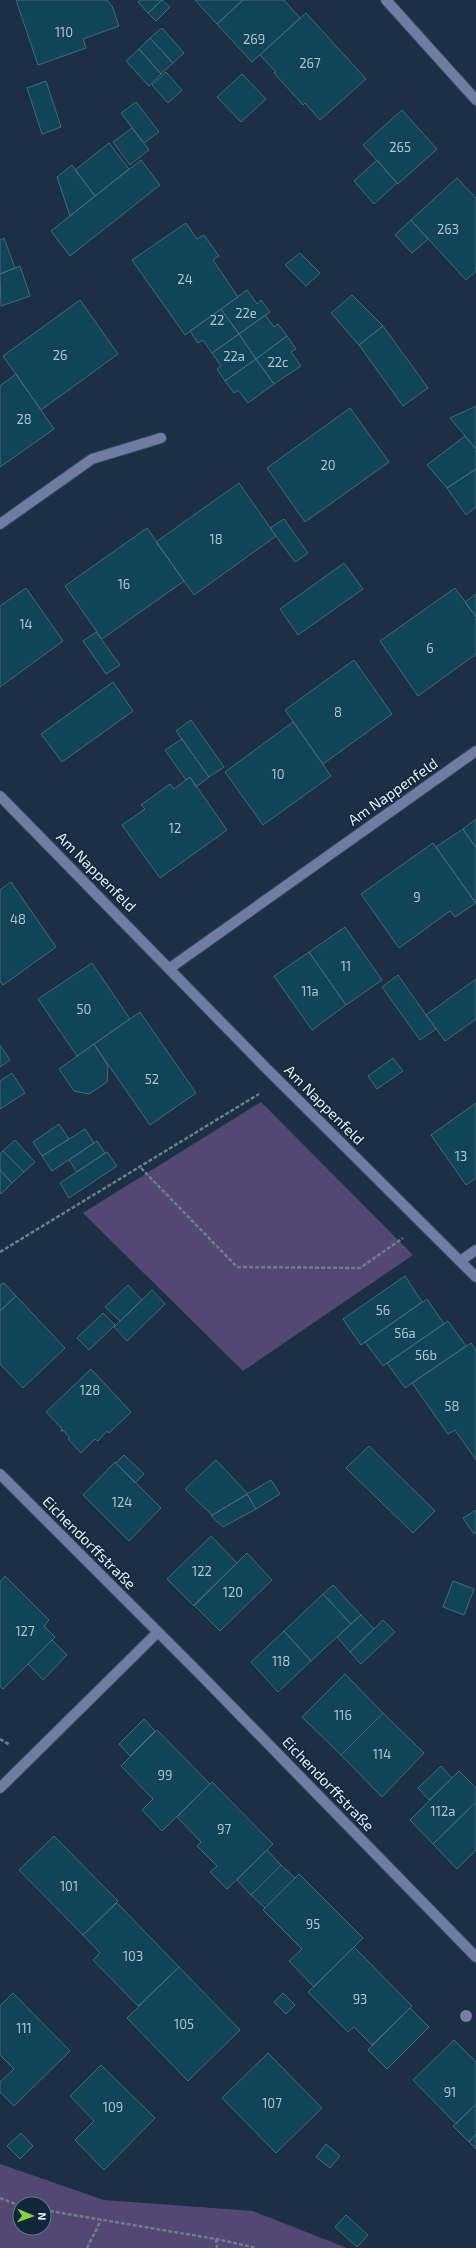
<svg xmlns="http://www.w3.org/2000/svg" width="476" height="2248" viewBox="0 0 476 2248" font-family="'Exo 2',sans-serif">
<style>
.green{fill:#534872;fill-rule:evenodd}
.building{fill:#104456;stroke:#456977}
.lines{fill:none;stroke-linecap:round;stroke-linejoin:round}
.minor-casing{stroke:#374b5f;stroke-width:12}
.path{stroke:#6b7d8f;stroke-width:2.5;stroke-dasharray:4 2;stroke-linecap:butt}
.minor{stroke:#717ca3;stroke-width:10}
.tree{fill:#7b7ca7}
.labels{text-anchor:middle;stroke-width:3;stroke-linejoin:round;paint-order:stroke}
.number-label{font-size:13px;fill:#aec5d4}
.street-label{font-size:15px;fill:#e2f0fe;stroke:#11263a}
</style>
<rect width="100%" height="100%" fill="#1b3045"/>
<path class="green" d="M261 1102 413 1255 243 1371 83 1213Z
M0 2164 104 2200 253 2211 347 2248H0ZM20 2204H44V2228H20Z"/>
<path class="building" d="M16 0H107L112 6 119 26 83 39 86 48 38 65Z
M141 0H162L148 13 138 2Z
M162 0 170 7 156 21 148 13Z
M195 0H243L217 24Z
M243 0H284L300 18 252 62 217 24Z
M306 13 366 79 320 120 305 103 303 105 274 73 276 72 260 55Z
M162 28 184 53 173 63 150 38Z
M150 38 173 63 161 74 139 49Z
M139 49 161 74 149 86 126 61Z
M166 72 182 90 168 103 152 85Z
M242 74 266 99 241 122 217 97Z
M46 81 61 127 42 134 27 88Z
M136 102 159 132 144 143 121 113Z
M402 110 437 149 398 184 363 145Z
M132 128 149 150 130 165 113 142Z
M109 143 129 169 95 196 75 170Z
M141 160 160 185 70 256 51 231Z
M377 160 397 183 374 204 354 181Z
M72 165 95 196 70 216 57 177Z
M457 178 476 198V271L466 280 411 220Z
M411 220 428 239 412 253 395 235Z
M186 223 197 239 204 235 219 256 213 260 238 297 185 335 132 260Z
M4 238 15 268 0 274V240Z
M300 253 320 273 306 286 285 265Z
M20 266 30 296 1 306 0 274Z
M247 290 257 304 261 300 270 312 239 334 221 309Z
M352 295 383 326 359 345 331 313Z
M80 300 118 354 41 410 3 356Z
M221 309 239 334 212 353 203 340 198 343 190 331Z
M265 315 274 327 278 324 287 336 256 359 239 334Z
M383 326 428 388 403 406 359 345Z
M239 334 256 359 225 381 217 369 221 366 212 353Z
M287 336 296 349 291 352 301 366 274 384 256 359Z
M256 359 274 384 248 403 238 390 234 393 225 381Z
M16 374 54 429 0 467V386Z
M476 406V449L450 418Z
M350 408 389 462 305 522 267 468Z
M465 436 476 449V469L447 488 427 465Z
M476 469V507L466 515 447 488Z
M239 483 276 536 194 595 156 542Z
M284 519 308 553 295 562 270 528Z
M147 528 184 581 102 639 65 586Z
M344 563 363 589 298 635 280 609Z
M26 588 63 641 0 687V606Z
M455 588 476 617V654L418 696 380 641Z
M476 594V617L465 602Z
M96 632 120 665 106 674 83 641Z
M354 660 392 714 323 764 285 710Z
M113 682 133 711 62 762 41 734Z
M191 720 224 767 209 777 176 731Z
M293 722 331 776 263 825 225 772Z
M182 739 209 777 196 787 190 777 186 780 165 750Z
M190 777 227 830 160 878 122 825 145 809 141 805 170 784 174 789Z
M476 819V848L463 829Z
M463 829 476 848V899L474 901 436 847Z
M433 843 476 903 455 917 450 911 399 948 361 894Z
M11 882 56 947 3 985 0 981V890Z
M345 927 382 980 346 1005 309 952Z
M309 952 346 1005 312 1030 274 976Z
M92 963 130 1019 77 1056 38 999Z
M398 975 436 1029 420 1040 382 987Z
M476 979V1019L445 1041 426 1015Z
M140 1012 196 1093 150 1125 94 1044Z
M94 1044 108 1066 107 1082 89 1094 74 1091 59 1069Z
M0 1045 10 1060 0 1067Z
M393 1058 403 1071 377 1089 368 1076Z
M12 1073 25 1093 0 1109V1081Z
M476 1103V1178L466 1185 431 1135Z
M59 1124 69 1139 42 1156 33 1142Z
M85 1129 94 1143 52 1171 42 1156Z
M15 1140 35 1162 24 1172 3 1151Z
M97 1141 105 1153 77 1172 69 1160Z
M3 1151 24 1172 12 1183 0 1170V1154Z
M107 1152 117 1166 69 1198 60 1183Z
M0 1170 12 1183 1 1194 0 1193Z
M405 1276 422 1302 361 1345 343 1319Z
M4 1283 16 1296 0 1311V1285Z
M128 1285 142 1300 120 1321 105 1307Z
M152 1290 165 1304 127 1341 114 1327Z
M16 1296 65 1348 23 1388 0 1364V1311Z
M427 1299 444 1324 383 1366 365 1342Z
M103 1313 115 1325 89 1350 77 1338Z
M448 1321 466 1346 405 1388 387 1363Z
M471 1343 476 1351V1460L455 1430 448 1434 412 1383Z
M91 1369 131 1412 109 1433 107 1431 98 1441 95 1439 81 1453 68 1439 70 1438 63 1430 61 1432 62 1429 46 1412Z
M369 1446 435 1511 413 1533 346 1468Z
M124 1455 144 1474 135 1483 116 1463Z
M216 1460 248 1494 212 1515 185 1489Z
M115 1462 161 1508 129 1541 83 1495Z
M271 1480 280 1494 256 1509 247 1494Z
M247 1494 256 1509 223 1527 211 1516Z
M476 1510V1532L474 1534 463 1518Z
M211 1536 237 1563 194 1606 167 1579Z
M247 1553 272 1580 220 1631 194 1605Z
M5 1576 49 1620 44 1626 55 1637 3 1689 0 1686V1582Z
M453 1581 474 1589 464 1615 443 1607Z
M333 1585 361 1615 351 1624 323 1594Z
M323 1594 351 1624 311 1661 284 1631Z
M361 1615 374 1629 350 1652 337 1637Z
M383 1620 395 1632 361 1664 350 1652Z
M284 1631 311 1661 278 1692 251 1662Z
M52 1640 67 1655 43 1680 28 1664Z
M345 1674 383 1713 341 1755 302 1717Z
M383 1713 424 1753 382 1797 341 1755Z
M144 1719 155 1731 130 1756 119 1744Z
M157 1730 210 1784 162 1831 142 1810 153 1799 121 1766Z
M441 1766 452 1778 429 1800 418 1788Z
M459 1771 476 1788V1802L433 1844 410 1820Z
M212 1782 273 1844 227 1889 210 1872 217 1866 197 1846 201 1842 177 1817Z
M476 1802V1850L457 1869 433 1844Z
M54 1836 118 1901 83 1935 19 1870Z
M267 1850 281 1865 251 1895 237 1880Z
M281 1865 295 1878 265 1908 251 1895Z
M299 1874 363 1938 314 1987 289 1961 302 1949 263 1910Z
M117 1903 179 1967 138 2006 93 1960 100 1953 83 1935Z
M354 1947 412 2006 372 2045 354 2027 348 2032 308 1992Z
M179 1967 240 2030 188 2081 127 2018Z
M13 1993 70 2051 14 2106 0 2092V2082L14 2069 0 2055V2006Z
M283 1993 295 2005 286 2014 274 2002Z
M410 2008 429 2027 387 2069 368 2050Z
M454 2040 476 2062V2104L456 2124 413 2080Z
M268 2053 322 2108 276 2153 222 2098Z
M101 2065 155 2118 104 2170 75 2140 94 2121 70 2096Z
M476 2104V2134L469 2142 453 2126Z
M21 2133 33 2146 20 2159 7 2146Z
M476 2134V2149L469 2142Z
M326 2144 340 2156 330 2168 316 2157Z
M346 2215 368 2235 357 2247 335 2227Z"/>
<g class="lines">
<g class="minor-casing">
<path id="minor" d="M386 0 476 100
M0 524 92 459 161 438
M0 796 266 1068 476 1277
M170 968 476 751
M460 1261 476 1250
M0 1474 197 1671 476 1957
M0 1788 158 1632"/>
</g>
<path class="path" d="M141 1168 237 1267 360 1268 403 1238
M0 1252 259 1094
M0 1739 10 1745
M0 2198 20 2206
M44 2210 216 2239 257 2248
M216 2239 217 2248
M87 2248 101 2220"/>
<use href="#minor" class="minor"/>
</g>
<circle class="tree" cx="466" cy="2016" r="6"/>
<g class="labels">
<g class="number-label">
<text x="64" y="37">110</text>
<text x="254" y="44">269</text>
<text x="310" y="68">267</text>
<text x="400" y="152">265</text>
<text x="448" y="234">263</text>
<text x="185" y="284">24</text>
<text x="246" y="318">22e</text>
<text x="217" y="325">22</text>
<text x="60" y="360">26</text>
<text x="234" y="361">22a</text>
<text x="278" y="367">22c</text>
<text x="24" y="424">28</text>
<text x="328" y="470">20</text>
<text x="216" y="544">18</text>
<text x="124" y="589">16</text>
<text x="26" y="629">14</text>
<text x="430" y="653">6</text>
<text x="338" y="717">8</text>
<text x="278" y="779">10</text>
<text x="175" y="833">12</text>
<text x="417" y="902">9</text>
<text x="18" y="924">48</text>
<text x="346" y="971">11</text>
<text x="310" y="996">11a</text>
<text x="84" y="1014">50</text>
<text x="152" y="1084">52</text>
<text x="461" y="1161">13</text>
<text x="383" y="1315">56</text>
<text x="405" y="1338">56a</text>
<text x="426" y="1360">56b</text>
<text x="90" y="1395">128</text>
<text x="452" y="1411">58</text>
<text x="122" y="1507">124</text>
<text x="202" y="1576">122</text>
<text x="233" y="1597">120</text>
<text x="25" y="1636">127</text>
<text x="281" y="1666">118</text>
<text x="343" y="1720">116</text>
<text x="382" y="1759">114</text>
<text x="165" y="1780">99</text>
<text x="443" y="1816">112a</text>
<text x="224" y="1834">97</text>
<text x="69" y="1891">101</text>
<text x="313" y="1929">95</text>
<text x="133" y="1961">103</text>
<text x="360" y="2004">93</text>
<text x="184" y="2029">105</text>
<text x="24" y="2033">111</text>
<text x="450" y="2097">91</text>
<text x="272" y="2108">107</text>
<text x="113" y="2112">109</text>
</g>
<g class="street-label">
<text transform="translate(393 792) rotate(-35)" y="5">Am Nappenfeld</text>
<text transform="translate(96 872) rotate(45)" y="5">Am Nappenfeld</text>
<text transform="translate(324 1105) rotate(45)" y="5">Am Nappenfeld</text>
<text transform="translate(89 1543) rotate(45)" y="5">Eichendorffstraße</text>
<text transform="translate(328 1784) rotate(46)" y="5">Eichendorffstraße</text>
</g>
</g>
<g transform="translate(32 2216) rotate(92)"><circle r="19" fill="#11263a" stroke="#657788"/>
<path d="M0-3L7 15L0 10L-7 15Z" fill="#88cf49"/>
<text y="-6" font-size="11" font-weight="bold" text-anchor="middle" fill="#e2f0fe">N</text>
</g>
</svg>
